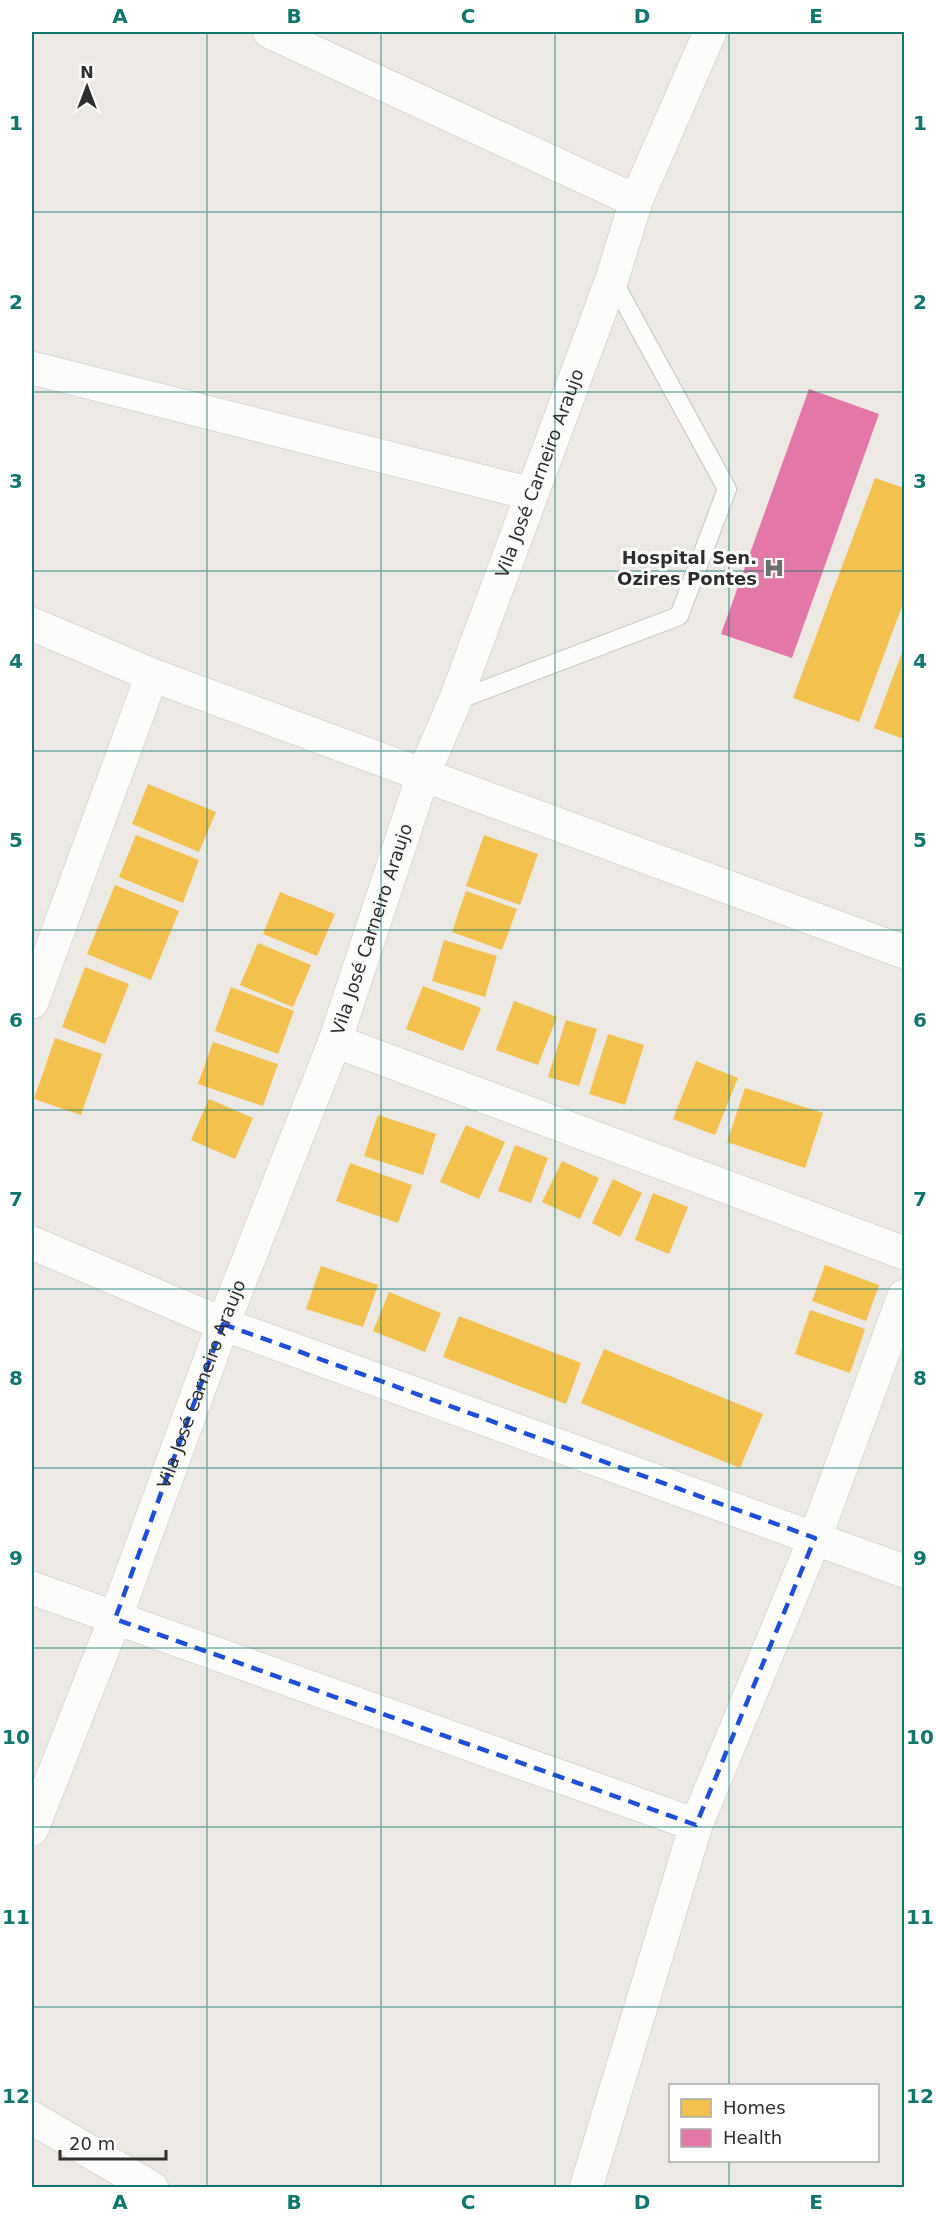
<svg xmlns="http://www.w3.org/2000/svg" width="936" height="2219" viewBox="0 0 936 2219" font-family="'DejaVu Sans',sans-serif">
<style>
.homes{fill:#f2c14e}
.health{fill:#e377a8}
.lines{fill:none;stroke-linecap:round;stroke-linejoin:round}
.lane-casing{stroke:#c5c4c5;stroke-width:20}
.street-casing{stroke:#c5c4c5;stroke-width:34}
.lane{stroke:#fcfcfb;stroke-width:18}
.street{stroke:#fcfcfb;stroke-width:33}
.marked{fill:none;stroke:#1d4ed8;stroke-width:4.5;stroke-dasharray:12 8;stroke-linejoin:round}
.grid{fill:none;stroke:#0f766e;stroke-width:1.5;stroke-opacity:0.55}
.labels{text-anchor:middle;stroke-width:6;stroke-linejoin:round;paint-order:stroke}
.street-label{font-size:18px;fill:#2e2e2e;stroke:#fff}
.poi-label{font-size:18px;font-weight:bold;fill:#2e2e2e;stroke:#fff;text-anchor:end}
.neatline{fill:none;stroke:#0f766e;stroke-width:2}
.grid-label{font-size:20px;text-anchor:middle;font-weight:bold;fill:#0f766e}
</style>
<rect width="100%" height="100%" fill="#ece8e4"/>
<path class="homes" d="M875 478 904 488V601L859 722 793 698Z
M904 647V739L874 728Z
M148 784 216 812 199 852 132 824Z
M136 835 199 860 183 903 119 877Z
M484 835 538 854 520 905 466 886Z
M115 885 179 911 151 980 87 954Z
M466 891 517 909 502 950 452 932Z
M280 892 335 914 317 956 263 934Z
M444 940 497 956 485 997 432 981Z
M258 943 311 965 293 1007 240 985Z
M85 967 129 984 105 1044 62 1027Z
M423 986 481 1008 463 1051 406 1029Z
M231 987 294 1011 278 1054 215 1031Z
M514 1001 557 1017 538 1065 496 1050Z
M566 1020 597 1029 579 1086 548 1077Z
M608 1034 644 1045 625 1105 589 1094Z
M55 1038 102 1054 81 1115 34 1099Z
M213 1042 278 1064 263 1106 198 1084Z
M696 1061 738 1078 715 1135 673 1119Z
M745 1088 823 1113 805 1168 727 1142Z
M209 1099 253 1118 235 1159 191 1140Z
M378 1115 436 1134 423 1175 364 1156Z
M466 1125 505 1142 479 1199 440 1182Z
M515 1145 548 1158 531 1203 498 1191Z
M562 1161 599 1178 580 1219 542 1202Z
M350 1163 412 1185 398 1223 336 1201Z
M613 1179 642 1193 620 1237 592 1223Z
M653 1193 688 1207 669 1254 635 1240Z
M825 1265 879 1285 866 1321 812 1301Z
M321 1266 378 1285 363 1327 306 1309Z
M389 1292 441 1313 425 1352 373 1331Z
M810 1310 865 1329 850 1373 795 1354Z
M459 1316 581 1363 566 1404 443 1357Z
M604 1349 763 1414 740 1468 581 1403Z"/>
<path class="health" d="M809 389 879 414 792 658 721 634Z"/>
<g class="lines">
<g class="lane-casing">
<path id="lane" d="M455 701 679 616 727 489 612 279"/>
</g>
<g class="street-casing">
<g id="street">
<path d="M270 32 636 201"/>
<path d="M32 368 532 494"/>
<path d="M32 624 152 675 904 952"/>
<path d="M32 1002 152 675"/>
<path d="M335 1041 904 1253"/>
<path d="M32 1243 223 1324 904 1571"/>
<path d="M32 1588 696 1825"/>
<path id="s1" d="M32 1829 115 1619 223 1324 335 1041 423 775 455 701 532 494 612 279 636 201 710 32"/>
<path d="M32 2118 152 2188"/>
<path d="M586 2188 696 1825 815 1538 904 1296"/>
</g>
</g>
<use href="#lane" class="lane"/>
<use href="#street" class="street"/>
</g>
<path class="marked" d="M223 1324 815 1538 696 1825 115 1619Z"/>
<path class="grid" d="M207 32V2188M381 32V2188M555 32V2188M729 32V2086M32 212H904M32 392H904M32 571H904M32 751H904M32 930H904M32 1110H904M32 1289H904M32 1468H904M32 1648H904M32 1827H904M32 2007H904M729 2160V2188"/>
<defs>
<g id="hospital-bare" transform="scale(1.62)"><path d="M-5-5h3v3.5h4V-5h3V5h-3V1.5h-4V5h-3Z" fill="#706f6e" stroke="#fff" stroke-width="2.5" paint-order="stroke"/></g>
</defs>
<g fill-rule="evenodd">
<use href="#hospital-bare" x="774" y="568"/>
</g>
<g class="labels">
<g class="street-label">
<text dy="6" stroke="none"><textPath href="#s1" startOffset="1448">Vila José Carneiro Araujo</textPath></text>
<text dy="6" stroke="none"><textPath href="#s1" startOffset="962">Vila José Carneiro Araujo</textPath></text>
<text dy="6" stroke="none"><textPath href="#s1" startOffset="476">Vila José Carneiro Araujo</textPath></text>
</g>
<g class="poi-label">
<text x="757" y="564">Hospital Sen.<tspan x="757" dy="21">Ozires Pontes</tspan></text>
</g>
</g>
<rect width="936" height="2219" fill="none" stroke="#ffffff" stroke-width="66"/>
<rect x="669" y="2084" width="210" height="78" fill="#ffffff" stroke="#ababab" stroke-width="1.5"/>
<rect x="681" y="2099" width="30" height="18" fill="#f2c14e" stroke="#ababab" stroke-width="1.5"/>
<text x="723" y="2114" font-size="18" fill="#2e2e2e">Homes</text>
<rect x="681" y="2129" width="30" height="18" fill="#e377a8" stroke="#ababab" stroke-width="1.5"/>
<text x="723" y="2144" font-size="18" fill="#2e2e2e">Health</text>
<g transform="translate(87 87)" stroke="#ffffff" stroke-width="4.5" paint-order="stroke">
<path d="M0-4.5L10 22L0 15L-10 22Z" fill="#2e2e2e"/>
<text y="-9" font-size="16" font-weight="bold" text-anchor="middle" fill="#2e2e2e">N</text>
</g>
<path d="M60 2150v9h106v-9" fill="none" stroke="#2e2e2e" stroke-width="3"/>
<text x="69" y="2150" font-size="18" fill="#2e2e2e" stroke="#ffffff" stroke-width="4.5" paint-order="stroke">20 m</text>
<rect x="33" y="33" width="870" height="2153" class="neatline"/>
<g class="grid-label">
<text x="120" y="23">A</text>
<text x="294" y="23">B</text>
<text x="468" y="23">C</text>
<text x="642" y="23">D</text>
<text x="816" y="23">E</text>
<text x="16" y="130">1</text>
<text x="920" y="130">1</text>
<text x="16" y="309">2</text>
<text x="920" y="309">2</text>
<text x="16" y="488">3</text>
<text x="920" y="488">3</text>
<text x="16" y="668">4</text>
<text x="920" y="668">4</text>
<text x="16" y="847">5</text>
<text x="920" y="847">5</text>
<text x="16" y="1027">6</text>
<text x="920" y="1027">6</text>
<text x="16" y="1206">7</text>
<text x="920" y="1206">7</text>
<text x="16" y="1385">8</text>
<text x="920" y="1385">8</text>
<text x="16" y="1565">9</text>
<text x="920" y="1565">9</text>
<text x="16" y="1744">10</text>
<text x="920" y="1744">10</text>
<text x="16" y="1924">11</text>
<text x="920" y="1924">11</text>
<text x="16" y="2103">12</text>
<text x="920" y="2103">12</text>
<text x="120" y="2209">A</text>
<text x="294" y="2209">B</text>
<text x="468" y="2209">C</text>
<text x="642" y="2209">D</text>
<text x="816" y="2209">E</text>
</g>
</svg>
